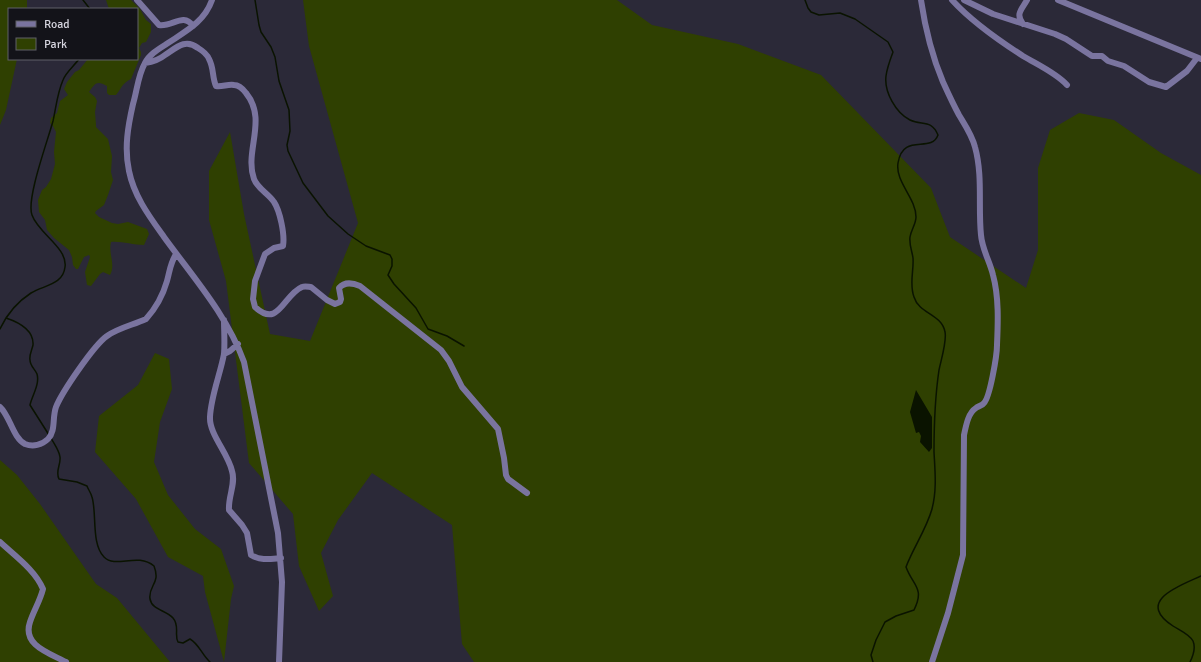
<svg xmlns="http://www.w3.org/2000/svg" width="1201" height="662" viewBox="0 0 1201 662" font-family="Signika,sans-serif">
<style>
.green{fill:#2f4001}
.water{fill:#0a1300}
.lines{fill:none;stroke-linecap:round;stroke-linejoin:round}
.stream{stroke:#0a1300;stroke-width:1.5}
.minor{stroke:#7a749f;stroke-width:6}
</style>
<rect width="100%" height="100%" fill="#2b2938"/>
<path class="green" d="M0 0H27V9H9V59H17L6 110 0 125Z
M106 0H131L140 9 146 20 151 24V32L146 42 142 43 139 48 141 52V55L131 79C121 84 122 88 116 95H109L107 93V86C97 80 95 83 89 92L95 97 97 101 95 112 96 125V127L108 139 112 156 111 172 113 180 108 195 104 205 96 211 95 213 99 217 112 223 118 224 128 222 147 229 149 234 144 245C133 245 121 241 111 242 108 254 116 264 110 275L103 272 100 274 91 286 87 285 85 272 90 257 89 255 84 257 78 269H76L73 265 72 257 69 250 54 238 47 230 45 220 39 212 38 200 42 190 46 187 51 179 55 164 54 152 56 132 53 126 50 123 51 118 57 113 60 101 68 95 64 89 67 82 75 72 79 70 88 59H137V9H109Z
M303 0H617L652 25 738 44 821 75 931 188 950 237 1026 288 1038 250V168L1050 130 1079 113 1114 120 1161 153 1201 175V662H474L462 644 452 525 372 473 338 520 321 553 333 596 319 611 299 566 293 514 249 463 226 281 209 220V171L230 132 244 214 270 334 310 341 358 223 309 46Z
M155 353 169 359 172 389 160 422 154 462 168 495 195 529 221 549 234 586 231 599 224 662 205 592 203 576 168 557 136 499 95 452 99 416 138 385Z
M0 460 17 475 40 504 96 584 117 598 170 662H0Z"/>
<path class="water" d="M916 390 932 417V448L929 452 920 442 921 436 919 432 916 433 910 412Z"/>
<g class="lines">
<path class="stream" d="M83 0 90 9
M255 0 259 25 261 32 271 47 275 57 279 81 289 110 290 131 287 145 288 151 303 183 328 216 348 234 366 246 390 255 392 259V266L388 275 394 284 416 308 428 329 447 336 464 346
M805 0 808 8 811 12 819 15 840 13 855 19 888 42 893 52C890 60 887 68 886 76 884 92 896 113 910 120 922 126 931 119 938 135 931 154 903 132 898 163 895 182 916 198 916 217 916 224 911 230 910 237 909 244 912 251 913 258 914 271 909 284 914 297 919 314 942 314 945 332 947 341 941 360 939 370 935 397 934 425 934 452 935 471 937 490 932 509 926 530 913 548 906 567 913 586 925 588 914 610L896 616 885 622 876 640 871 655 873 662
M6 318C18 322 34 330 33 345 32 350 29 355 30 360 30 366 35 369 37 374 40 384 32 396 30 405L49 435
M0 329C7 314 17 302 31 293 44 285 63 285 65 267 68 248 38 233 32 215 26 199 48 140 53 121 56 108 57 94 63 80 66 72 74 66 79 59
M51 438C54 444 59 450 60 457 61 465 55 471 59 479L77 482 87 486C88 489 91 493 92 497 97 513 91 544 104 557 116 569 137 552 154 566 161 584 148 585 150 599 152 610 166 610 173 618 180 626 174 635 178 642L183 643 190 639C199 644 202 655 210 662
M1190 662C1193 656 1196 648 1193 641 1189 634 1179 630 1173 626 1135 601 1179 586 1201 576"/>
<path class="minor" d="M137 0 159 25C173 27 183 12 193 26
M212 0C204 23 184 32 165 45 157 50 149 55 145 63 138 75 137 91 133 104 128 126 124 148 129 171 134 196 149 216 164 237 193 277 227 315 244 362L278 533 282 582 279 662
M921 0C925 27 932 56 943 82 948 93 953 104 959 115 965 125 972 135 975 147 983 176 978 206 981 235 982 249 990 262 993 275 999 297 998 322 997 345 997 355 990 397 984 403 982 406 978 406 976 408 968 413 966 426 964 435L963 555 948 613 932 662
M952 0C972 22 998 40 1023 56 1038 65 1056 73 1067 85
M964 0 993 14 1055 34 1066 39 1092 56H1102L1108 61 1124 66 1149 82 1166 87 1187 71 1197 58
M1058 0 1201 59
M1023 24C1015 14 1022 9 1027 0
M145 63C152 62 159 60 165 55 176 48 185 38 198 48 203 51 207 54 209 59 214 68 212 77 216 86 222 87 228 84 234 85 239 85 243 89 246 93 268 120 244 151 254 179 257 188 269 194 274 202 280 211 285 235 283 246L274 248 265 254 255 281 253 299 255 307C279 329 283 295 302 287 305 286 309 287 311 287L327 300 335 304 340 302 341 299 339 288C345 281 353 283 360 286L441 350 449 361 462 387 498 429 504 458 506 475 508 479 527 493
M224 320C224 331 225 343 224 354 220 375 211 396 210 417 209 434 228 453 232 471 236 484 228 496 229 510L242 525 247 533 251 555C261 561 270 559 281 558
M224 354 230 351 238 344
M0 407C10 416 13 438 25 444 33 447 42 445 48 439 56 431 52 418 56 407 62 392 94 345 107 336 118 328 133 325 146 319 156 308 163 295 167 281 170 270 170 264 176 254
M0 542C15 556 35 570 43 589 40 601 34 610 30 622 22 645 49 653 66 662"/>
</g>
<rect x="8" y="8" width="130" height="52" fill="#131319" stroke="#616068"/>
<rect x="16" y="21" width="20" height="6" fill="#7a749f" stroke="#616068"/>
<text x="44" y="28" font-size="12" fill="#d5d4de">Road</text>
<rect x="16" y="38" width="20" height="12" fill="#2f4001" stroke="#616068"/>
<text x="44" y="48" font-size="12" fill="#d5d4de">Park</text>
</svg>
